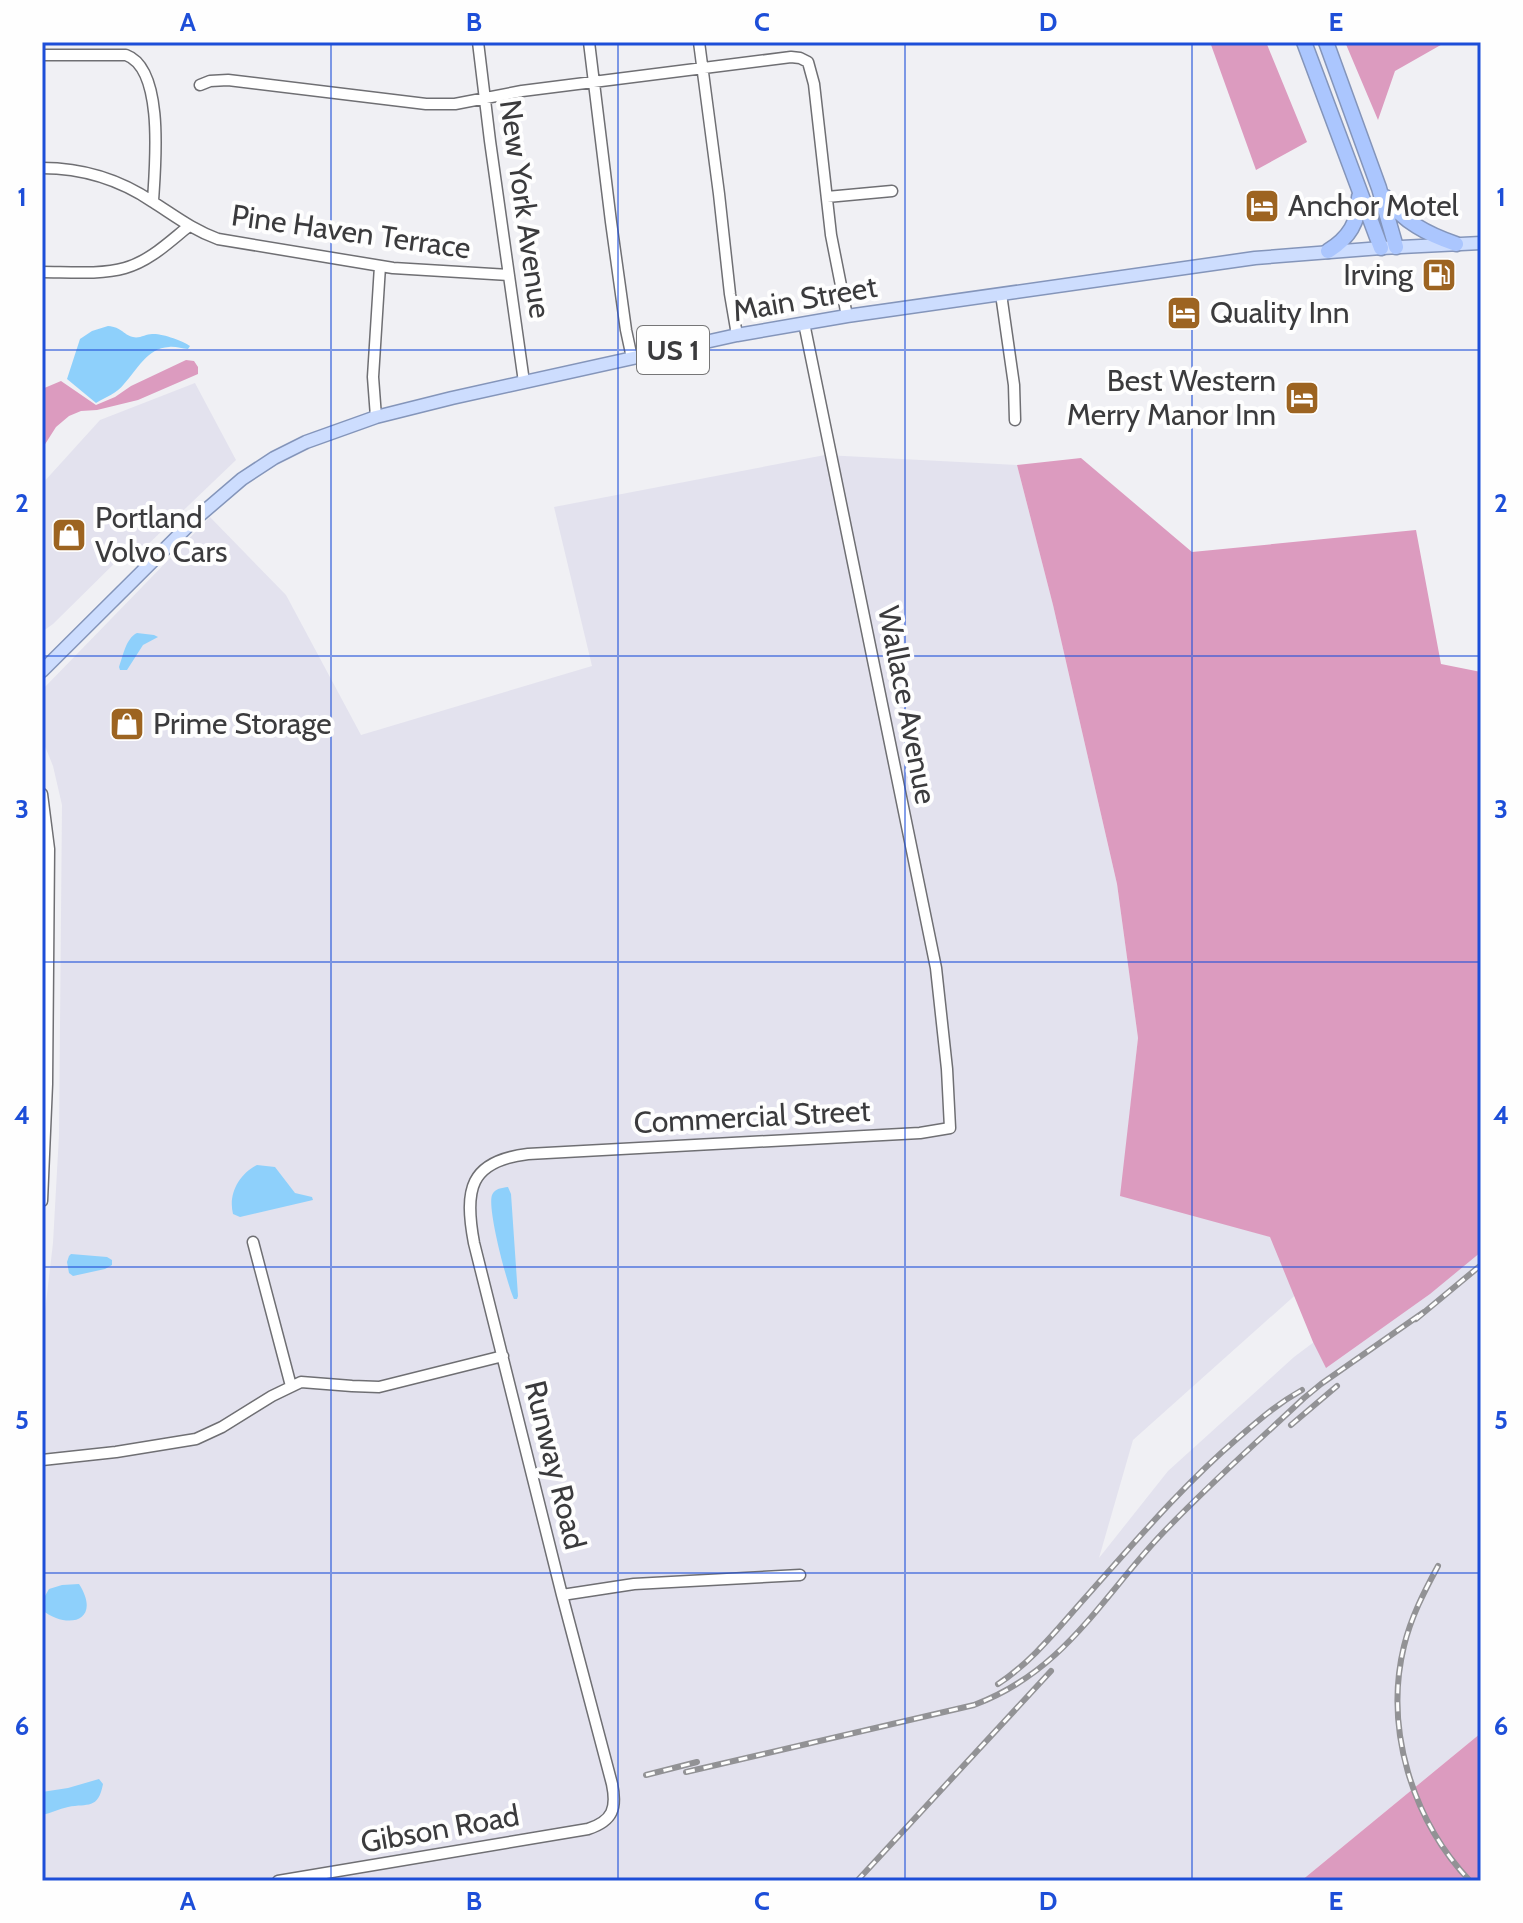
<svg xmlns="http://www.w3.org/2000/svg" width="1523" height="1923" viewBox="0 0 1523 1923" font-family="Cabin,sans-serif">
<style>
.built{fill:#e3e2ee}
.forest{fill:#dc9bbf}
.water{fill:#8ed0fb}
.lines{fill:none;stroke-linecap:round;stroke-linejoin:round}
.minor-casing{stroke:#6f6f73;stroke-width:13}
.major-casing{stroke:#8495ba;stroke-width:15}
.highway-casing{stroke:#8495ba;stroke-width:17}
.minor{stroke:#fff;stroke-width:10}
.major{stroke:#cdddfe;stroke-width:12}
.highway{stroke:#abc6fe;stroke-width:14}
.rail-casing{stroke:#929295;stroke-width:6}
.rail{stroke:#fefefe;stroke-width:3;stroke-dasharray:9;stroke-linecap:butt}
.grid{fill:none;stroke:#1d4ed8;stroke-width:2;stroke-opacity:0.55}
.labels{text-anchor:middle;stroke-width:8;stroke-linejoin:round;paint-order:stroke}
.shield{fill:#fefefe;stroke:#767677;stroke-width:2}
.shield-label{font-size:28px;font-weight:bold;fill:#3b3b3d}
.poi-label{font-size:30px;fill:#3b3b3d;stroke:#fefefe;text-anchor:start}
.street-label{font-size:30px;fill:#3b3b3d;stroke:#fefefe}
.neatline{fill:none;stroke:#1d4ed8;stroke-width:3}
.grid-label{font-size:26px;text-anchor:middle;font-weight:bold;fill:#1d4ed8}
</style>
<rect width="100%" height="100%" fill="#f0f0f4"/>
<path class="built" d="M195 383 236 460 140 552 125 553 53 624 46 629 42 630V484L100 420Z
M825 455 1017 465 1053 605 1117 884 1138 1038 1121 1195 1339 1256 1133 1440 1099 1558 1168 1471 1294 1357 1481 1217V1733L1301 1881H42V1337L53 1243 59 1135 62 805 53 766 42 739V690L210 517 286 595 361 735 592 666 554 507Z"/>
<path class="forest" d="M1210 42H1266L1307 142 1256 170Z
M1345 42H1446L1395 71 1378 120Z
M186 360 194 361 198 367V374L138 400 97 410 81 411 69 416 56 427 42 449V389L61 381 96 405 115 397 131 386Z
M1081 458 1192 552 1416 530 1441 664 1481 672V1252L1430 1294 1326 1368 1313 1342 1270 1237 1120 1196 1138 1038 1117 884 1053 605 1017 465Z
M1481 1733V1881H1301Z"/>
<path class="water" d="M108 326C122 327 122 334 133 337 139 339 146 334 152 334 161 333 184 341 190 346L188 349C182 349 175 346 169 347 147 348 137 370 124 384 117 393 106 397 96 403L67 379 80 339 92 331Z
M137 633 154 635 158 637 143 645 127 670H120L119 667C123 656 126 638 137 633Z
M257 1165 275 1167 295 1193 312 1197 313 1200 240 1217 233 1214C228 1194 239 1174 257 1165Z
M508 1187 511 1194 518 1296 517 1299H514C507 1284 487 1209 492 1195 495 1188 502 1188 508 1187Z
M71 1254 107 1257 112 1260V1265L105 1269 73 1276 69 1273 67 1262 69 1256Z
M79 1584C102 1620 69 1631 42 1610V1601L49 1589 62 1585Z
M99 1779 103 1784C98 1810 88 1803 68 1807 59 1809 51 1813 42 1815V1792L68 1788Z"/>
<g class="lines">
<g class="minor-casing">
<path id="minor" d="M478 42 490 141 524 382
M589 42 611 222 626 330 632 358
M699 42 719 194 730 294 737 335
M42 55H126C165 69 155 167 153 201
M200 85 210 81 228 80 426 104H455L522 91 791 57 800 58 808 62 814 84 831 235 847 316
M42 168C83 168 119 179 153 202 175 216 193 230 218 239L393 268 509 275
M827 197 892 191
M42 272C67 272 101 275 125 268 150 261 169 242 189 226
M1001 294 1014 385 1015 420
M376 417 373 377 380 266
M42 794 49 849 47 1084 42 1201
M253 1242 291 1386
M42 1460 116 1452 196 1439 222 1427 272 1396 301 1382 352 1386 379 1387 503 1356
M562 1595 634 1584 800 1575
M278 1881 588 1829C613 1821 617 1808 612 1784L562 1595 474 1243C464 1190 469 1161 528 1154L920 1133 950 1128 947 1069 936 968 804 323"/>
</g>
<g class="major-casing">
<path id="major" d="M42 671 193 521 242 479 274 458 306 442 376 417 452 398 737 335 847 316 1255 258 1381 248 1481 243"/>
</g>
<g class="highway-casing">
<path id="highway" d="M1304 42 1381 248
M1326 42 1379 188 1396 247
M1385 197C1404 222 1427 234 1456 244
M1328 251C1349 238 1359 222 1359 197"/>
</g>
<use href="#minor" class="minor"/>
<use href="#major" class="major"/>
<use href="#highway" class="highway"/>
<g class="rail-casing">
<path id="rail" d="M1416 1319 1481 1265
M1291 1425 1337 1386
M1438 1566C1424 1592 1411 1617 1404 1646 1384 1728 1412 1820 1470 1881
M998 1684C1032 1662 1059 1627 1085 1598 1134 1543 1182 1486 1238 1438 1259 1420 1277 1404 1302 1390
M686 1772 974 1705C1062 1672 1098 1603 1158 1538 1204 1489 1255 1444 1304 1398L1321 1384 1424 1312
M646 1775 697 1762
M857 1881 1051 1671"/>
</g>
<use href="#rail" class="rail"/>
</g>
<path class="grid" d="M331 42V1881M618 42V1881M905 42V1881M1192 42V1881M42 350H1481M42 656H1481M42 962H1481M42 1267H1481M42 1573H1481"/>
<defs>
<g id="hotel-square" transform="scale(1.8)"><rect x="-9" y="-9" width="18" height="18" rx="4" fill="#9d6421" stroke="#fefefe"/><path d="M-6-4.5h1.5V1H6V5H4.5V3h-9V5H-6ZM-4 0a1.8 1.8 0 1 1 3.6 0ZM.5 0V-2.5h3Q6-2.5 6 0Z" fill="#fff"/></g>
<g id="fuel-square" transform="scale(1.8)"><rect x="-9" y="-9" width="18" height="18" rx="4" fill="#9d6421" stroke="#fefefe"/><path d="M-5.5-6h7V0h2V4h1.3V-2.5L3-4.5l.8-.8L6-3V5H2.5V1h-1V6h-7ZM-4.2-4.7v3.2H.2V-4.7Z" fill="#fff"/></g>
<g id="shop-square" transform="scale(1.8)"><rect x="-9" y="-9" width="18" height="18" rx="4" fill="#9d6421" stroke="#fefefe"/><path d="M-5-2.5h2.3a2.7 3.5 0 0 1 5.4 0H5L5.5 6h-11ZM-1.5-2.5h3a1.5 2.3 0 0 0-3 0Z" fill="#fff"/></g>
</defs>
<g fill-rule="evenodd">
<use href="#hotel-square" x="1262" y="206"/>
<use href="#fuel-square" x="1439" y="275"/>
<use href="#hotel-square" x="1184" y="313"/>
<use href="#hotel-square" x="1302" y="398"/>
<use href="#shop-square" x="69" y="535"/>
<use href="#shop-square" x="127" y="724"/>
</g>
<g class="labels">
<rect class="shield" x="637" y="326" width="72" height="48" rx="6"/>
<g class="shield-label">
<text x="673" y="360">US 1</text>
</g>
<g class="poi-label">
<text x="1288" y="216">Anchor Motel</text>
<text x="1413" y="285" text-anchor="end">Irving</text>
<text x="1210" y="323">Quality Inn</text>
<text x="1276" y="391" text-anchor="end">Best Western<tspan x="1276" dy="34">Merry Manor Inn</tspan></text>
<text x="95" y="528">Portland<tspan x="95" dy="34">Volvo Cars</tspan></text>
<text x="153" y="734">Prime Storage</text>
</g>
<g class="street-label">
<text transform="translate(525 209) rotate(82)" y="10">New York Avenue</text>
<text transform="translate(351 232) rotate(8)" y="10">Pine Haven Terrace</text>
<text transform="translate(805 299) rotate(-10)" y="10">Main Street</text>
<text transform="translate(907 705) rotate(79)" y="10">Wallace Avenue</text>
<text transform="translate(752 1117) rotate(-3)" y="10">Commercial Street</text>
<text transform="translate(555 1465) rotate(76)" y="10">Runway Road</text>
<text transform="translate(440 1829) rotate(-10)" y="10">Gibson Road</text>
</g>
</g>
<rect width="1523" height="1923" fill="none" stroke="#fefefe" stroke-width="88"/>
<rect x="44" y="44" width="1435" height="1835" class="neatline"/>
<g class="grid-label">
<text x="188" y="31">A</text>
<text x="474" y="31">B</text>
<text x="762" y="31">C</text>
<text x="1048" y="31">D</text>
<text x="1336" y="31">E</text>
<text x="22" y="206">1</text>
<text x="1501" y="206">1</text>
<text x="22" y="512">2</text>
<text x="1501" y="512">2</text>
<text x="22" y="818">3</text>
<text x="1501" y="818">3</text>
<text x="22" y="1124">4</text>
<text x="1501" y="1124">4</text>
<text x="22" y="1429">5</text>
<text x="1501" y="1429">5</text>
<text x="22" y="1735">6</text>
<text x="1501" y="1735">6</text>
<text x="188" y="1910">A</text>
<text x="474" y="1910">B</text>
<text x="762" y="1910">C</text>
<text x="1048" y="1910">D</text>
<text x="1336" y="1910">E</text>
</g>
</svg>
